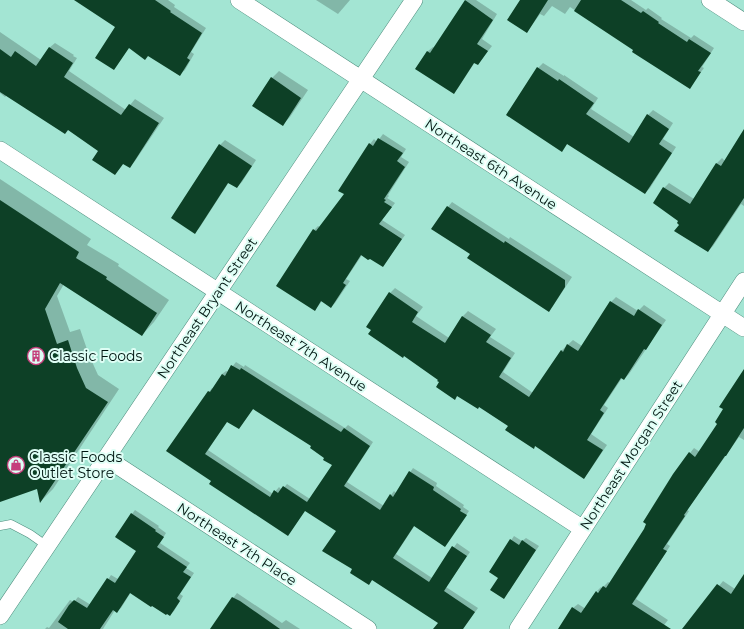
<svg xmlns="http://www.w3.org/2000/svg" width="744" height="629" viewBox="0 0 744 629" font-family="Montserrat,sans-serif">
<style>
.shadow{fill:#0003;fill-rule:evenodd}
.building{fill:#0d4026;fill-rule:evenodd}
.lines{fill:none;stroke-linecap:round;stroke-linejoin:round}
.service-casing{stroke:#4d8d7d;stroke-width:9}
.minor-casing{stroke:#4d8d7d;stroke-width:18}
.service{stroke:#fff;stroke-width:8}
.minor{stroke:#fff;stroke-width:17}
.labels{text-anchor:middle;stroke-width:4;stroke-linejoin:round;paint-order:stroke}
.street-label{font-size:14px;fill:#001611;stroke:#defef5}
.poi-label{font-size:14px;fill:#001611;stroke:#defef5;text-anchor:start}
</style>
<rect width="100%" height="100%" fill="#a3e5d3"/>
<path class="shadow" d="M148 0H168L175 5 174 7 206 28 191 52 194 54 185 70 179 75 149 55Z
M316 0H350L338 14Z
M466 0H476L497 14 482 39 492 46 478 64 475 62 458 88 454 92 416 68 428 51 433 47 435 48Z
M522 0H631L646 10 648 8 662 18 661 19 691 38 694 35 714 48 702 67 704 68 690 87 570 7 565 14 552 6 544 16 540 14 527 32Z
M0 32 41 60 49 48 55 43 74 55 73 56 77 58 69 71 126 110 135 99 164 118 135 161 130 167 124 163 115 174 100 150 69 129 7 95 5 97 0 93Z
M543 63 564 76V75L598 98 591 109 634 137 648 115 653 110 673 123 663 139 676 147 650 188 645 193 568 143 561 151 538 68Z
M279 71 308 90 290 117 283 124 272 78Z
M744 132V206L741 204 713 246 708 251 680 225 679 220 664 188 669 183 694 199 717 163 722 158 725 161Z
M383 134 406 149 401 157 409 162 388 195 389 196 387 198 395 203 382 220 405 235 383 266 370 257 362 255 346 279 350 281 335 303 331 307 322 301 315 310 314 230 318 226 320 227 345 194 340 191 370 144 374 139 377 142Z
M225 140 256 160 242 182 237 187 229 182 200 227 195 232 220 145Z
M0 179 91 239 87 245 119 264 118 266 169 300 154 322 142 335 64 284 57 296 70 332 80 329 89 355 98 375 119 389 53 489 41 501 37 487 0 501Z
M452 202 509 239 510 237 572 277 553 306 549 311 471 254 448 207Z
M395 288 423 307 416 316 449 338 463 316 468 311 496 329 490 337 515 353 503 372 533 393 561 351 573 340 582 346 611 302 616 297 638 311 644 305 666 320 629 374 624 379 622 378 604 405 608 408 591 434 607 445 588 473 584 478 536 445 533 448 510 425 480 406 478 408 458 395 455 398 439 380 390 293Z
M236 362 244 367 245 365 345 428 348 425 373 442 347 482 384 506 391 495 394 491 396 493 413 468 437 483 436 486 464 505 463 507 469 511 445 546 415 525 396 554 432 578 457 543 470 552 446 587 478 608 463 629H435L439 622 373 579 369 584 353 569 337 530 305 510 288 535 213 481 167 451 209 392 212 388 213 389 222 374 226 371 228 372ZM254 408 313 446 333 465 310 499 287 484 282 490 279 487 273 494 208 450 227 421 239 428Z
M744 383V440L739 437 687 510 689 511 667 544 670 546 636 599 668 620 661 629H559L573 608 578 604 586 609 602 596 603 594 597 591 601 587 602 588 608 582 610 583 645 530 690 453 694 448 700 452Z
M135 510 159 526 158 527 166 533 160 543 190 563 186 568 194 573 180 594 183 596 174 611 170 615 131 592 121 608 117 611 115 610 103 629H45L47 627 49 628 70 600 74 602 78 597 91 605 111 575 118 579 137 550 132 514Z
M514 536 522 541 526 538 539 546 504 598 500 578 490 571Z
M744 576V629H684L723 581 735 589Z
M237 593 282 623 286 620 300 629H230L217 620Z"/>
<path class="building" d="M74 0H155L171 11 170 12 202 33 187 58 190 60 180 76 148 56 145 60 129 48 114 70 95 58 115 27Z
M465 0 493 20 477 44 488 51 478 65 474 63 454 94 415 69 427 51 430 53Z
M520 0H548L527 33 507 20Z
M581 0H621L641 13 643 11 659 22 658 23 687 42 689 39 711 53 698 71 701 72 690 89 632 52 633 50 574 11Z
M49 47 73 63 64 77 121 115 129 104 159 123 130 168 123 164 115 175 92 160 98 151 68 130 65 134 0 92V49L11 57 15 51 36 66Z
M537 67 558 81 559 79 594 103 586 114 629 143 647 114 669 129 659 144 672 153 645 194 567 144 562 152 506 115Z
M271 77 301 98 283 126 252 106Z
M744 129V198L708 252 674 231 679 225 677 223 678 221 653 203 663 187 690 204 716 163 721 166Z
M378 138 403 153 397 161 405 167 384 199 386 200 384 202 392 207 379 224 402 239 383 267 370 259 368 260 361 255 343 283 346 285 331 308 321 301 315 311 276 286 313 229 316 231 344 194 338 191 369 143 373 146Z
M219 144 252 166 237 188 228 183 195 234 171 218Z
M0 200 79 252 76 258 107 277 106 279 157 313 142 336 60 283 45 309 57 344 68 340 77 368 86 388 108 402 40 503 37 489 0 502Z
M447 206 504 243 505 241 565 280V287L549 312 467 258 470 254 431 229Z
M389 292 418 312 412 322 445 343 462 316 491 335 486 342 511 358 499 377 529 397 561 350 563 352 567 344 578 351 610 301 634 316 638 309 662 325 646 350 644 349 624 380 621 378 600 410 604 413 587 440 603 450 584 479 535 446 534 449 505 430 508 426 479 407 478 409 457 396 455 400 436 387 439 382 437 381 438 380 404 356 403 358 368 334 371 330 366 327Z
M231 365 240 370 241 368 341 432 344 428 370 446 344 486 380 510 390 494 393 497 409 471 434 487 433 490 461 509 460 511 467 515 445 547 414 526 393 558 429 582 452 546 467 556 444 591 475 612 463 629H433L438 623 372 580 369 585 350 573 352 569 322 551 336 531 305 511 288 536 209 484 211 481 166 451 208 391 210 392 222 374 225 376ZM253 409 311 446 310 448 324 458 323 460 332 465 307 502 283 486 278 493 274 490 270 497 205 454 227 422 239 429Z
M744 369V428L726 456H725L684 515 685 516 663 549 667 551 632 604 671 629H558L572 607 581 613 596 591 598 593 603 586 606 588 644 529 646 524 643 522 673 474 689 452 695 457 717 424 715 422 723 409 719 407Z
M131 513 156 530 155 531 164 537 157 547 187 567 183 572 191 577 177 598 180 601 170 616 167 614 166 615 152 606 151 607 130 593 117 613 113 610 100 629H68L58 622 69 605 74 600 87 608 107 578 115 583 136 551 115 537Z
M510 539 519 545 522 540 536 550 504 599 490 590 498 578 489 572Z
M744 574V629H682L717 584 731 594Z
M232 597 240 601 280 629H210Z"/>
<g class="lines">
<g class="service-casing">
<path id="service" d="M0 526 11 524 30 534 47 546"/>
</g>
<g class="minor-casing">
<path id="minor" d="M239 0 744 328
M710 0 744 22
M0 150 583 529
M106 458 368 629
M0 616 414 0
M518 629 744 281"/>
</g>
<use href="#service" class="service"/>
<use href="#minor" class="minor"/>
</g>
<defs>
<g id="building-ring" transform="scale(0.9)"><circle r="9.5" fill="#defef5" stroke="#c53e7b" stroke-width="1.5"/><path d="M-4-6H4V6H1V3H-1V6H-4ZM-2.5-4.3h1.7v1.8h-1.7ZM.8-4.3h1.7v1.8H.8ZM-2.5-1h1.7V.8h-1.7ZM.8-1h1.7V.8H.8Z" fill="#c53e7b"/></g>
<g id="shop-ring" transform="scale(0.9)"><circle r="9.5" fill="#defef5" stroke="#c53e7b" stroke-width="1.5"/><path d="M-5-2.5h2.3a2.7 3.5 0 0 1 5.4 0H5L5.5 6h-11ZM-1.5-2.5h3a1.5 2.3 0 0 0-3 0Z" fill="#c53e7b"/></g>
</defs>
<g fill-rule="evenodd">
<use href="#building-ring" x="36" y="356"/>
<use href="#shop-ring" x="16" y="465"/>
</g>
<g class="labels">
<g class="street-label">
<text transform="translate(491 164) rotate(33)" y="5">Northeast 6th Avenue</text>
<text transform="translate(207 308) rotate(-56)" y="5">Northeast Bryant Street</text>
<text transform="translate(301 346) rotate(33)" y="5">Northeast 7th Avenue</text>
<text transform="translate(631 455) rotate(-57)" y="5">Northeast Morgan Street</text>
<text transform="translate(237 544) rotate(33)" y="5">Northeast 7th Place</text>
</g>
<g class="poi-label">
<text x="49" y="361">Classic Foods</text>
<text x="29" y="462">Classic Foods<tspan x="29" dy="16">Outlet Store</tspan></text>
</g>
</g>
</svg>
